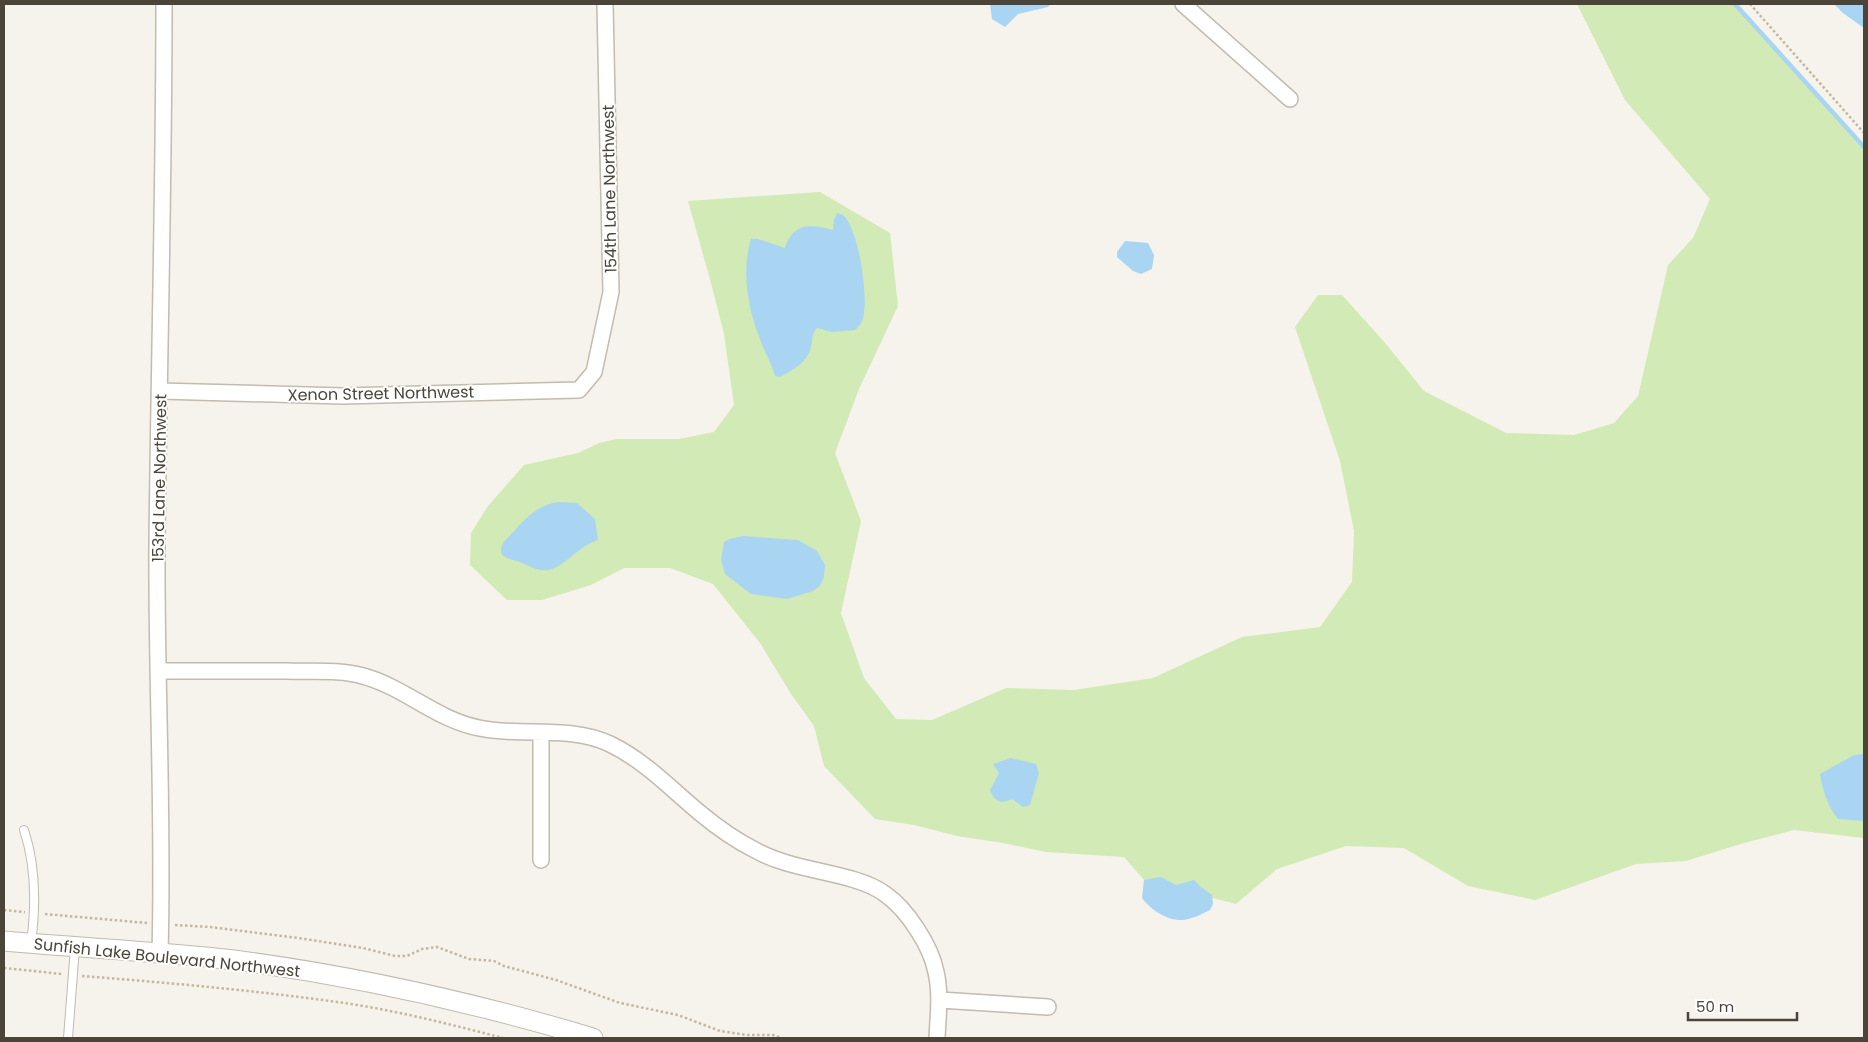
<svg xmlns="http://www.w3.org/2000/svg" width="1868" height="1042" viewBox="0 0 1868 1042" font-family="Poppins,sans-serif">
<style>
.green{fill:#d2eab5}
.water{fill:#a9d4f2}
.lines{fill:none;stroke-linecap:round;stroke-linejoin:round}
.stream{stroke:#a9d4f2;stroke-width:4.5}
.service-casing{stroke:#c2bbae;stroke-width:10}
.minor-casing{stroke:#c2bbae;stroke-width:18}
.tertiary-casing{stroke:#c2bbae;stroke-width:21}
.path{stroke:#c4b79f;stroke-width:2.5;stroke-dasharray:2.5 2.5;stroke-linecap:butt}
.service{stroke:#fff;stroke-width:8}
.minor{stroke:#fff;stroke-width:15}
.tertiary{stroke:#fff;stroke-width:19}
.labels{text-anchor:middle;stroke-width:4;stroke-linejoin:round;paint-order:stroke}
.street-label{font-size:16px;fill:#4b4439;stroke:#fff}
</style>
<rect width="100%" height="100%" fill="#f6f3ec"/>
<path class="green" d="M1577 4H1735L1864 147V838L1794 830 1744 843 1686 861 1636 864 1535 900 1468 886 1404 848 1346 846 1277 869 1236 904 1144 880 1124 857 1046 852 1003 843 957 836 914 825 875 819 824 766 814 726 791 694 760 643 713 584 670 568H624L591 585 542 600H507L470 565 471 533 488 506 524 465 578 453 599 443 617 439H679L714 432 734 405 724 334 711 283 688 201 820 192 890 233 898 306 859 389 835 453 861 521 841 613 864 678 896 719 932 720 1006 688 1074 690 1153 678 1242 637 1320 627 1352 582 1354 531 1340 461 1295 327 1318 295H1342L1386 344 1424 391 1506 433 1574 435 1614 423 1638 396 1668 265 1693 238 1710 199 1625 100Z"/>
<path class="water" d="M990 4H1051L1048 7 1018 14 1005 27 992 19Z
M1834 4H1864V28L1843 13Z
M837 213C838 213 843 215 844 216 859 230 870 303 862 321 861 324 857 328 855 330L832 332 817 328C811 335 813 339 811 347 807 363 794 369 780 377L775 376C772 363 764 352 760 339 748 308 741 272 751 239H758L785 248C793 222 811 224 833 230L834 220Z
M1125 241 1148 243 1154 255 1152 269 1141 274 1133 271 1117 257V252Z
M559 502 577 503 595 519 598 540C592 542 586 545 581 549 572 555 563 565 552 569 540 573 532 567 522 563 511 558 494 559 504 542 520 525 535 504 559 502Z
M743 536 798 540 817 551 825 565 824 577 820 586 813 591 787 599 751 594 725 574 721 560 724 542 730 539Z
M1864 754V821L1838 819C1827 805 1823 791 1820 774L1854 755Z
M1011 758 1036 764 1039 773 1030 805 1023 807 1012 799C1001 805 994 801 990 790L999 773 993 764Z
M1161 877 1176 885 1194 880 1201 887 1212 895 1213 904 1210 910C1202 914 1192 919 1183 920 1167 921 1151 910 1142 898L1144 880Z"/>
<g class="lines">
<path class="stream" d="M1735 4 1864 147"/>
<g class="service-casing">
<path id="service" d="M24 830C36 866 36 906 31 943
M68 1038 75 947"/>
</g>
<g class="minor-casing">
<path id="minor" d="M1183 4 1290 99
M160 391 343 396 579 390 594 372 611 292 605 4
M159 671C202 671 244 671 287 671 312 672 339 669 363 676 404 687 437 720 479 728 522 737 570 725 610 744 645 761 671 789 700 813 718 828 735 840 755 850 785 867 823 870 855 880 865 883 877 888 885 894 907 909 931 946 936 972 941 994 938 1016 937 1038
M541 733V860
M160 953C164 816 156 680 157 543 159 363 164 183 164 4
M940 1000 1048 1007"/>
</g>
<g class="tertiary-casing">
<path id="tertiary" d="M4 941C80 948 158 951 234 960 356 976 476 1003 593 1038"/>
</g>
<path class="path" d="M1750 4 1864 133
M4 910 25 912
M45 914 147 923
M175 925 210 927 298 938 363 948 395 956H407L422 949 437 947 469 959 494 961 504 966 556 980 620 1003 678 1015 720 1031 747 1035H773L782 1038
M4 968 62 974
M82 976C172 983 262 991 351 1004 402 1012 453 1025 503 1038"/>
<use href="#service" class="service"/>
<use href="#minor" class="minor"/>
<use href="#tertiary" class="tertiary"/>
</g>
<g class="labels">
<g class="street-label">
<text transform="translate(609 189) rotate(-91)" y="6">154th Lane Northwest</text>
<text transform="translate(381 393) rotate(-1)" y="6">Xenon Street Northwest</text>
<text transform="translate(159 478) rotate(-89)" y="6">153rd Lane Northwest</text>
<text transform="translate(167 957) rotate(6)" y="6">Sunfish Lake Boulevard Northwest</text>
</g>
</g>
<rect width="1868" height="1042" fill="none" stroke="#4b4439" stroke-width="10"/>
<path d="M1688 1012v8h109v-8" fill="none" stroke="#4b4439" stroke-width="2.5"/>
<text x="1696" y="1012" font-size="15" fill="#4b4439" stroke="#ffffff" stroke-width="4" paint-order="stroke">50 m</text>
</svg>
